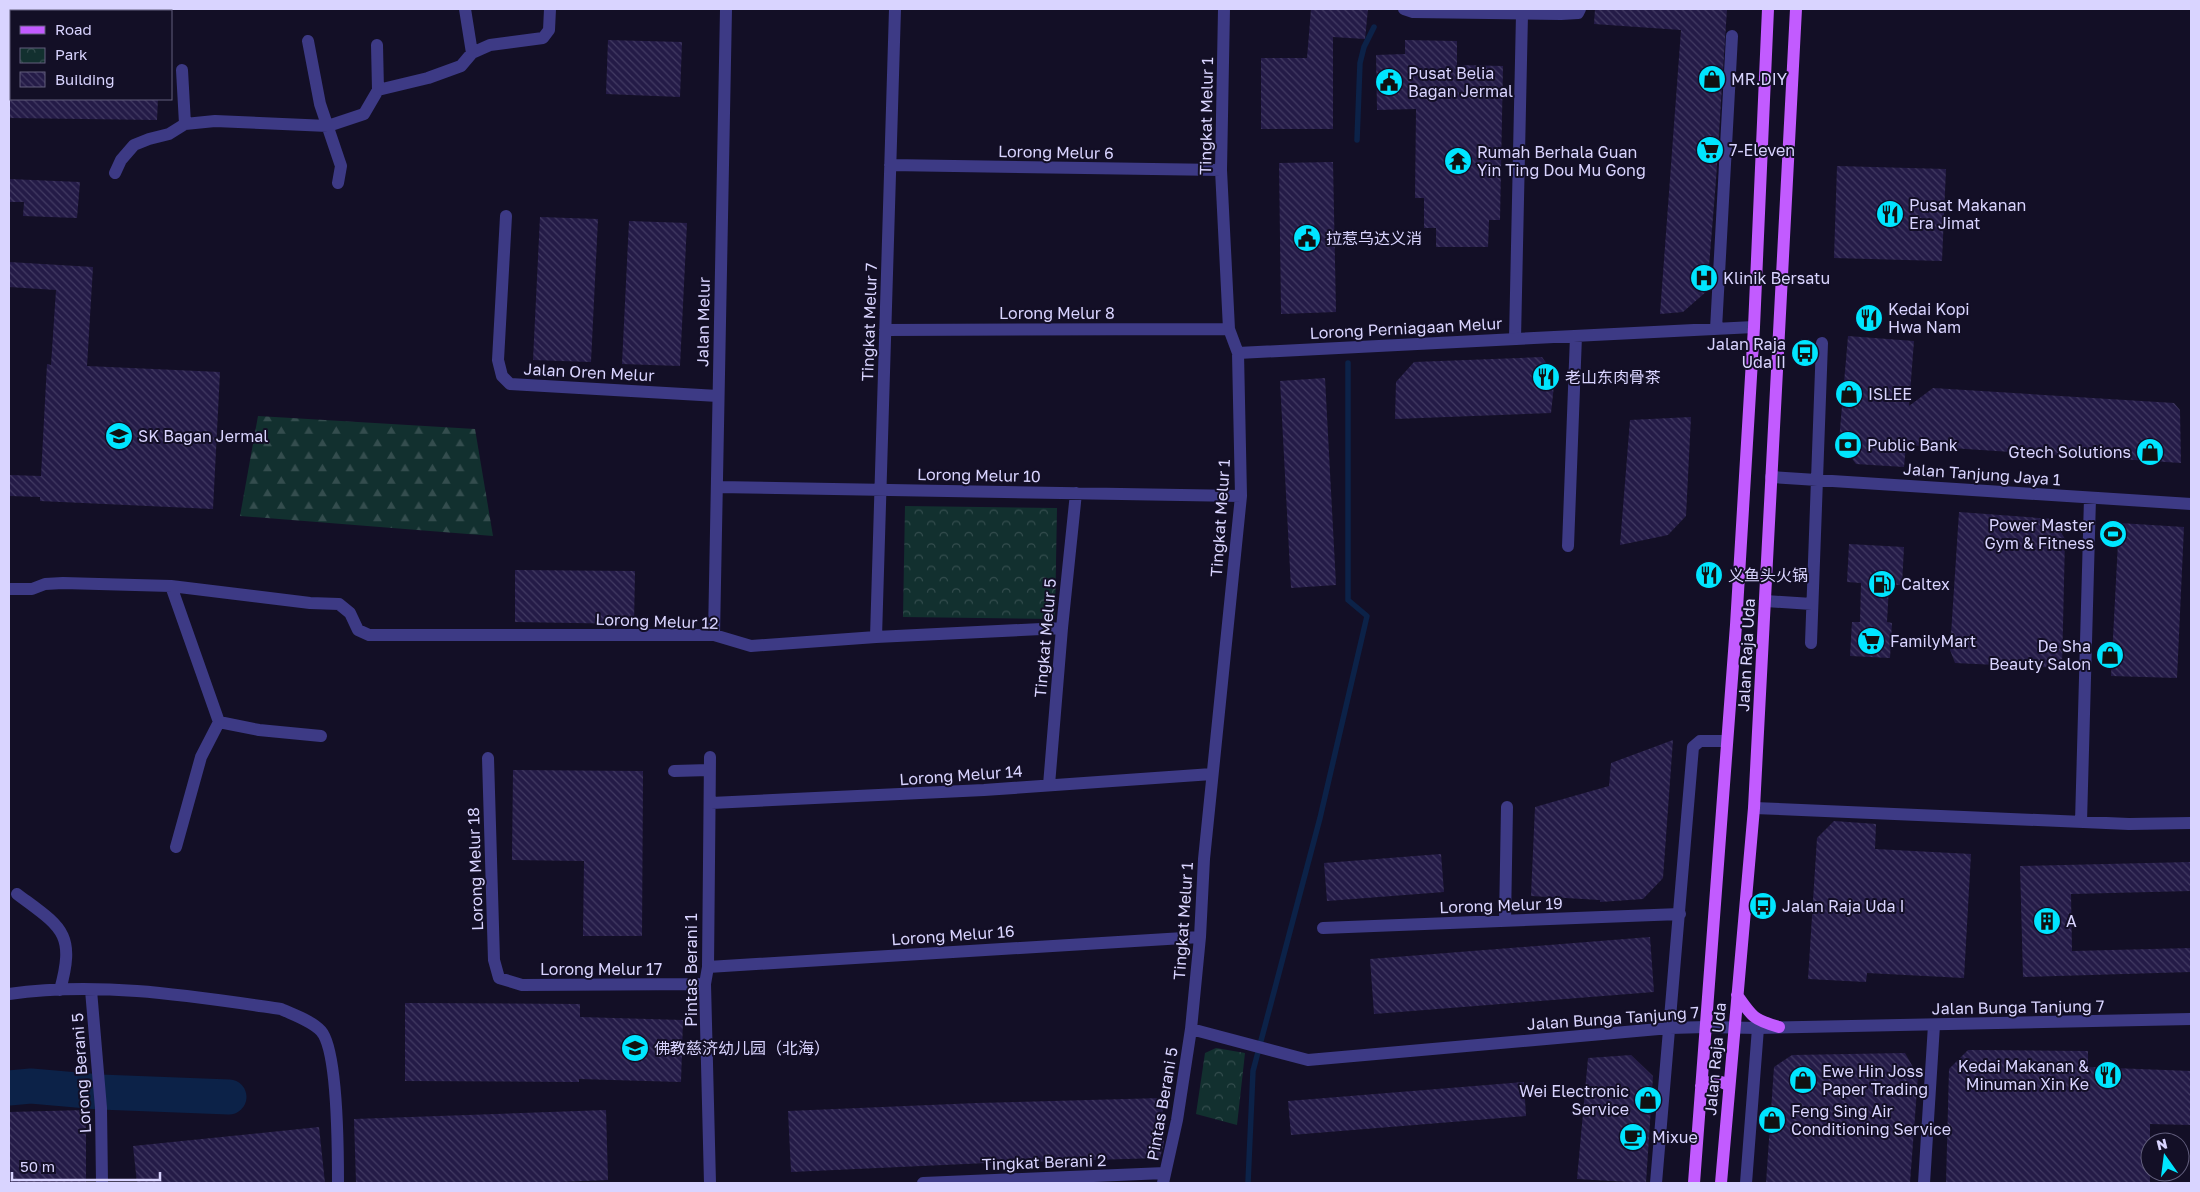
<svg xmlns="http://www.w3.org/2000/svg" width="2200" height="1192" viewBox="0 0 2200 1192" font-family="'Golos Text','Noto Sans SC',sans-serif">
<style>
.forest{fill:url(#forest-firs)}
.park{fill:url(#park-crowns)}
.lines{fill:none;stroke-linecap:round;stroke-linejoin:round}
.stream{stroke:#0c2248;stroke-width:5.5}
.river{stroke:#0c2248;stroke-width:35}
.building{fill:url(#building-back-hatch)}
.pedestrian{stroke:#3d3a85;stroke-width:12}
.minor{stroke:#3d3a85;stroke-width:12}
.tertiary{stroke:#3d3a85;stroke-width:12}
.primary{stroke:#c25bff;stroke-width:12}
.labels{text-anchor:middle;stroke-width:4;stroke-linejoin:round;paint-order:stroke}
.poi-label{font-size:16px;fill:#d9d4ff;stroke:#130f26;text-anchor:start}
.street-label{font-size:16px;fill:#d9d4ff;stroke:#130f26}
</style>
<defs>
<pattern id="forest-firs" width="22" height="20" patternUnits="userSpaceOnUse" patternTransform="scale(1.25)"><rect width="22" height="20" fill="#12302f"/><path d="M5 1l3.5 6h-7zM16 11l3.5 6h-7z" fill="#344d4e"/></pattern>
<pattern id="park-crowns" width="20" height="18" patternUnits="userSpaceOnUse" patternTransform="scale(1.25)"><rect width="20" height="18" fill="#12302f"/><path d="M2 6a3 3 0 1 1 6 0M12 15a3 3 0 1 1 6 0" fill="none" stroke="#344d4e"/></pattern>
<pattern id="building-back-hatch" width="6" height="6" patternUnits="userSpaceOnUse" patternTransform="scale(1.25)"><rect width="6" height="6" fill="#241b47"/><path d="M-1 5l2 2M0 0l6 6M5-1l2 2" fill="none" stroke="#433b63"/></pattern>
</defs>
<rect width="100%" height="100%" fill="#130f26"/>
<path class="forest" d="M258 416 475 429 493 536 240 516Z"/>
<path class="park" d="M905 506 1057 508 1055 619 903 617Z
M1216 1048 1245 1053 1237 1125 1196 1114 1205 1053Z"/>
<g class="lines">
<path class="stream" d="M1357 140 1360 63 1364 47 1374 27
M1248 1183 1253 1071 1320 818 1367 616 1348 600V363"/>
<path class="river" d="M9 1088 31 1086 100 1092 229 1097"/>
</g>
<path class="building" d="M1311 9H1368L1365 39 1333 37V129H1261V58H1307Z
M1595 9H1727L1716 180 1707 291 1683 312 1660 314 1681 30 1594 24Z
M608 40 682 42 680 97 606 94Z
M1405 40 1457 41V65L1503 66 1500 220H1489L1488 247H1436V228H1424V198H1415L1416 109 1377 110 1376 55 1405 54Z
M9 99H158L157 120 9 118Z
M1333 162 1336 312 1281 314 1279 163Z
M1837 166 1946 169 1942 261 1834 258Z
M9 179 80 182 77 218 23 216 24 202H9Z
M540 217 598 219 591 362 533 360Z
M629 221 687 223 680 366 622 364Z
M9 262 93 267 87 366 220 372 213 509 40 501V497L9 496V475L41 476 47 364 51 365 56 290 9 287Z
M1848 336 1914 341 1909 406 1933 388 2174 403 2180 410 2181 463 1906 445 1904 467 1856 464 1839 441Z
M1542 357 1555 376 1551 413 1395 419 1396 382 1414 362Z
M1325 378 1336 585 1291 588 1280 381Z
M1691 417 1686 516 1668 535 1620 545 1630 420Z
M1959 512 2053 519 2065 539 2062 668 1955 663 1950 650Z
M2119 523 2184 527 2177 678 2111 676Z
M1849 544 1904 547 1902 585H1889L1887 622 1892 623 1890 658 1850 656 1852 622H1860L1861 583 1847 582Z
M515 570 635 571 634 624 515 622Z
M1673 740 1663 878 1643 899 1600 902V900L1531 896 1535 807 1609 786 1611 763Z
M513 770 643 771 642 936H583L584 861 512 860Z
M1834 821 1876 824 1875 849 1971 854 1964 978 1867 973 1866 982 1808 979 1817 838Z
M1441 854 1444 892 1327 901 1324 863Z
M2191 862V891L2071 894 2072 951 2191 948V972L2023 977 2020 866Z
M1650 937 1654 992 1374 1014 1370 959Z
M405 1003 580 1004V1017L683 1020 681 1082 579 1079V1082L405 1081Z
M1968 1050 2088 1051V1067L2191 1071V1125L2150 1124V1183H1946L1949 1069Z
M1905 1053 1918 1076 1910 1183H1766L1774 1067 1792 1055Z
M1631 1055 1653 1076 1646 1183 1577 1179 1588 1058Z
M1524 1082 1526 1116 1291 1135 1288 1101Z
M1162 1098 1164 1143 1160 1158 987 1163 791 1172 788 1111 977 1103Z
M86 1110V1183H9V1112Z
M606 1110 608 1180 535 1183H356L354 1119Z
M319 1127 325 1183H137L133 1146Z"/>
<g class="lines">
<path class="pedestrian" d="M1515 339 1522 14"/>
<path class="minor" d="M465 9 472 53
M1404 9 1413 12 1561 14 1578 13 1580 9
M308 41 320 104 341 166 338 183
M377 45 378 90
M182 70 185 124
M890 165 1221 170
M115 173 121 160 134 145 149 139 169 134 185 124 215 121 328 126 364 114 378 90 428 78 461 66 472 53 490 45 543 38 549 30 550 9
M506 216 498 360 502 376 510 384 718 396
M1716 329 1732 36
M885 330 1229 329
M1238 353 1754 327
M1771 477 2191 504
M717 487 1241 496
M1568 546 1576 336
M171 586 219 722 201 757 176 847
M9 589H32L45 584 63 583 171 586 310 603 339 604 350 613 358 630 369 635H714L751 646 876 637 1062 628
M1766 601 1812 604
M714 635 726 9
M876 637 895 9
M1811 643 1822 343
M219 722 259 730 321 736
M488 758 494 960 499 978 522 985 705 984
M674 771 709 770
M1049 785 1062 628 1076 493
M711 803 984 790 1212 774
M1754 808 2129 824 2191 823
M2081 822 2090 498
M17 894C61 927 76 932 60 990
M1505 921 1507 807
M1323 928 1680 914
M708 967 1200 937
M91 990 101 1108 102 1183
M9 994C100 981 191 996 281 1009 294 1015 312 1021 321 1031 338 1050 338 1155 338 1183
M1191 1029 1308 1060 1670 1028 1706 1027
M710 1183 705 984 708 967 710 757
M923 1183 1165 1173
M1163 1183 1177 1120 1191 1029 1200 937 1204 859 1241 496 1238 353 1229 329 1221 170 1224 9
M1656 1183 1693 747 1700 741H1726
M1746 1183 1758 1028
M1924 1183 1934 1025"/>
<path class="tertiary" d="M1706 1027 1758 1028 2191 1019"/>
<path class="primary" d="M1737 995C1752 1017 1754 1020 1779 1027
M1701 1086C1712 1080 1718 1079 1729 1086
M1694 1183 1736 625 1754 327 1768 9
M1721 1183 1754 808 1796 9"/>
</g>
<defs>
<g id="shop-disc" transform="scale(1.4375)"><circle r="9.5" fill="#00e5ff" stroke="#130f26"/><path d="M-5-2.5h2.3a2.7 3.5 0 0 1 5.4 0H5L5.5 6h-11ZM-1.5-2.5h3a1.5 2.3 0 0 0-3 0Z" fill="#111"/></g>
<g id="civic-disc" transform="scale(1.4375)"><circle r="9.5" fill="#00e5ff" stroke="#130f26"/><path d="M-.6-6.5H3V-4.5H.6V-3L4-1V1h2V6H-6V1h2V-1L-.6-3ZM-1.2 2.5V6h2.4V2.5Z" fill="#111"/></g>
<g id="supermarket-disc" transform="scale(1.4375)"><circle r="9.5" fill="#00e5ff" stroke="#130f26"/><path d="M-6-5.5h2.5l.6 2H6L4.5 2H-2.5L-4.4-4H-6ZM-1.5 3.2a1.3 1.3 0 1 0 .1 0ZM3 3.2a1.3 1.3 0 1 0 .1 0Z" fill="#111"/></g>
<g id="temple-disc" transform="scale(1.4375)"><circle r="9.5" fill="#00e5ff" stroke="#130f26"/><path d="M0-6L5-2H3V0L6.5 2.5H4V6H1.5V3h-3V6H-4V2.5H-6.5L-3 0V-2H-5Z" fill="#111"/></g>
<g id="restaurant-disc" transform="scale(1.4375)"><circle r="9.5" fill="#00e5ff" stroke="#130f26"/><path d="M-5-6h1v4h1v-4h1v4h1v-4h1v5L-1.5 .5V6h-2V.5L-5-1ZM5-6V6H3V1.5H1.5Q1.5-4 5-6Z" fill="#111"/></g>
<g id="hospital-disc" transform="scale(1.4375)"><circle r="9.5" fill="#00e5ff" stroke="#130f26"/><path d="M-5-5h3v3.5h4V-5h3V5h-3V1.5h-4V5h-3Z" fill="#111"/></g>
<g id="bus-disc" transform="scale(1.4375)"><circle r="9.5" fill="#00e5ff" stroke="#130f26"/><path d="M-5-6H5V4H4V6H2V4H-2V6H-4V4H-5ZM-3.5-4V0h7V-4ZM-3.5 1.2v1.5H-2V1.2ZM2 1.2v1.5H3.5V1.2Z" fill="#111"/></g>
<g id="school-disc" transform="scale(1.4375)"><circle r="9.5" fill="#00e5ff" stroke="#130f26"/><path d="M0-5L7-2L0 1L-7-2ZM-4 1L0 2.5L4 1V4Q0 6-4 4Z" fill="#111"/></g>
<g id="bank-disc" transform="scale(1.4375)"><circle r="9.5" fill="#00e5ff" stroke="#130f26"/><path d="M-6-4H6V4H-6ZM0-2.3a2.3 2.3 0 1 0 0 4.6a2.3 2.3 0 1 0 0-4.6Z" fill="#111"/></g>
<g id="stadium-disc" transform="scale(1.4375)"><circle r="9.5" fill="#00e5ff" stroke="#130f26"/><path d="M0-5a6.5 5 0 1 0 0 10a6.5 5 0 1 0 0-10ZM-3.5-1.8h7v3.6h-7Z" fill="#111"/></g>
<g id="fuel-disc" transform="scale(1.4375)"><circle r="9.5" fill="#00e5ff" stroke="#130f26"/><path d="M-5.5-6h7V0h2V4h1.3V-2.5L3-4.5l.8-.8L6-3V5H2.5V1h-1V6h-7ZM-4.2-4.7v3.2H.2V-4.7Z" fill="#111"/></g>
<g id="building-disc" transform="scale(1.4375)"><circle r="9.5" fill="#00e5ff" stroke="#130f26"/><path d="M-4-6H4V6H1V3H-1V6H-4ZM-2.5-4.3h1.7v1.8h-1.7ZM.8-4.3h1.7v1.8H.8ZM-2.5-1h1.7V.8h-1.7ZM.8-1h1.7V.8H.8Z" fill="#111"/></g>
<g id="cafe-disc" transform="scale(1.4375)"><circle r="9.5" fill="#00e5ff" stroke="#130f26"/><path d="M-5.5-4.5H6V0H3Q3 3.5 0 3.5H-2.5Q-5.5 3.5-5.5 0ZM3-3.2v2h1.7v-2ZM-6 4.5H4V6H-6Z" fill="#111"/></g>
</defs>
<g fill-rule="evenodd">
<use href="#shop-disc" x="1712" y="79"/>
<use href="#civic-disc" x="1389" y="82"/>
<use href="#supermarket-disc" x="1710" y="150"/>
<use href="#temple-disc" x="1458" y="161"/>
<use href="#restaurant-disc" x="1890" y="214"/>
<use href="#civic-disc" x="1307" y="238"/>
<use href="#hospital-disc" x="1704" y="278"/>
<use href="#restaurant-disc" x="1869" y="318"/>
<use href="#bus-disc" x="1805" y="353"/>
<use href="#restaurant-disc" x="1546" y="377"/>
<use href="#shop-disc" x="1849" y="394"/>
<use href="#school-disc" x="119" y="436"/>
<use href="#bank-disc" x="1848" y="445"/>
<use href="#shop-disc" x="2150" y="452"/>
<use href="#stadium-disc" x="2113" y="534"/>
<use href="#restaurant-disc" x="1709" y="575"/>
<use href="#fuel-disc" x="1882" y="584"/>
<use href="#supermarket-disc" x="1871" y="641"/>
<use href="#shop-disc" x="2110" y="655"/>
<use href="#bus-disc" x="1763" y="906"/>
<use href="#building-disc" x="2047" y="921"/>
<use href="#school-disc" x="635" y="1048"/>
<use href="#restaurant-disc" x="2108" y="1075"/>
<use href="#shop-disc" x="1803" y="1080"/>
<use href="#shop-disc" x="1648" y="1100"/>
<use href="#shop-disc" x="1772" y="1120"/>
<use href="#cafe-disc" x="1633" y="1137"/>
</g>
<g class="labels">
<g class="poi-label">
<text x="1408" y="79">Pusat Belia<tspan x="1408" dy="18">Bagan Jermal</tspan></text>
<text x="1731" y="85">MR.DIY</text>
<text x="1729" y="156">7-Eleven</text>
<text x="1477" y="158">Rumah Berhala Guan<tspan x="1477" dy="18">Yin Ting Dou Mu Gong</tspan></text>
<text x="1909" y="211">Pusat Makanan<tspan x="1909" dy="18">Era Jimat</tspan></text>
<text x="1326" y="244">拉惹乌达义消</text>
<text x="1723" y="284">Klinik Bersatu</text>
<text x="1888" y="315">Kedai Kopi<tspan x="1888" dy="18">Hwa Nam</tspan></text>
<text x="1786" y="350" text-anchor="end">Jalan Raja<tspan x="1786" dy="18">Uda II</tspan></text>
<text x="1565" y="383">老山东肉骨茶</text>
<text x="1868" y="400">ISLEE</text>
<text x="138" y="442">SK Bagan Jermal</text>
<text x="1867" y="451">Public Bank</text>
<text x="2131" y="458" text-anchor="end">Gtech Solutions</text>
<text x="2094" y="531" text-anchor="end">Power Master<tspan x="2094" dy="18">Gym &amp; Fitness</tspan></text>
<text x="1728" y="581">义鱼头火锅</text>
<text x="1901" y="590">Caltex</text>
<text x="1890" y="647">FamilyMart</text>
<text x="2091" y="652" text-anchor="end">De Sha<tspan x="2091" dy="18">Beauty Salon</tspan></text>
<text x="1782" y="912">Jalan Raja Uda I</text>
<text x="2066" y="927">A</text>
<text x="654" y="1054">佛教慈济幼儿园（北海）</text>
<text x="2089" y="1072" text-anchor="end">Kedai Makanan &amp;<tspan x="2089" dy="18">Minuman Xin Ke</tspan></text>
<text x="1822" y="1077">Ewe Hin Joss<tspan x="1822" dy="18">Paper Trading</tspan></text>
<text x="1629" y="1097" text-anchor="end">Wei Electronic<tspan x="1629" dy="18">Service</tspan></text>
<text x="1791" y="1117">Feng Sing Air<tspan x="1791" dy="18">Conditioning Service</tspan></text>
<text x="1652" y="1143">Mixue</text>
</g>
<g class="street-label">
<text transform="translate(1206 116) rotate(-89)" y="6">Tingkat Melur 1</text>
<text transform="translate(1056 152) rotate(1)" y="6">Lorong Melur 6</text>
<text x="1057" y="319">Lorong Melur 8</text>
<text transform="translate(703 322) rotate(-89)" y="6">Jalan Melur</text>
<text transform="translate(869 322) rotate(-88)" y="6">Tingkat Melur 7</text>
<text transform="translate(1406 328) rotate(-3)" y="6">Lorong Perniagaan Melur</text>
<text transform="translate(589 372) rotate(3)" y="6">Jalan Oren Melur</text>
<text transform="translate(1982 474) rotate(4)" y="6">Jalan Tanjung Jaya 1</text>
<text transform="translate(979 475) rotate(1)" y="6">Lorong Melur 10</text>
<text transform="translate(1220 518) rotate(-86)" y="6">Tingkat Melur 1</text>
<text transform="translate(657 621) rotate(2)" y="6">Lorong Melur 12</text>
<text transform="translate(1045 638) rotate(-85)" y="6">Tingkat Melur 5</text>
<text transform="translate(1746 655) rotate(-87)" y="6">Jalan Raja Uda</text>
<text transform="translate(961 775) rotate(-4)" y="6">Lorong Melur 14</text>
<text transform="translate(475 869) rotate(-92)" y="6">Lorong Melur 18</text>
<text transform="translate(1501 905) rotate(-2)" y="6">Lorong Melur 19</text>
<text transform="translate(1183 921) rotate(-86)" y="6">Tingkat Melur 1</text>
<text transform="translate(953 935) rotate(-4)" y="6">Lorong Melur 16</text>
<text x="601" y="975">Lorong Melur 17</text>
<text transform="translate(691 970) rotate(-90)" y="6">Pintas Berani 1</text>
<text transform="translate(2018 1007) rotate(-1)" y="6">Jalan Bunga Tanjung 7</text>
<text transform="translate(1613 1018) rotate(-4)" y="6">Jalan Bunga Tanjung 7</text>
<text transform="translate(1715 1059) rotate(-85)" y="6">Jalan Raja Uda</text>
<text transform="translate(81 1073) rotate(-94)" y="6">Lorong Berani 5</text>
<text transform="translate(1162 1104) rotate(-80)" y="6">Pintas Berani 5</text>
<text transform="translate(1044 1162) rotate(-2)" y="6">Tingkat Berani 2</text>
</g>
</g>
<rect width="2200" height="1192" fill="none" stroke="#d9d4ff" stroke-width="20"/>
<rect x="10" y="10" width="162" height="90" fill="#130f26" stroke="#625e7d"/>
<rect x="20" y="26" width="25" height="8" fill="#c25bff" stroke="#625e7d"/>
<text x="55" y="35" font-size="15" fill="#d9d4ff">Road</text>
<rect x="20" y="48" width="25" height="15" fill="url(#park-crowns)" stroke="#625e7d"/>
<text x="55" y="60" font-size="15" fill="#d9d4ff">Park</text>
<rect x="20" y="72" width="25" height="15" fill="url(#building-back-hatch)" stroke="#625e7d"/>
<text x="55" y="85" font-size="15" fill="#d9d4ff">Building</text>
<g transform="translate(2165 1157) rotate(346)"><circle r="24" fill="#130f26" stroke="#625e7d"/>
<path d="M0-4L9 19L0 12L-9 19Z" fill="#00e5ff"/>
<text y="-8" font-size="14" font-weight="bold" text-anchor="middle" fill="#d9d4ff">N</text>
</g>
<path d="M12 1172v8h148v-8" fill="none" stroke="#d9d4ff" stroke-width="2.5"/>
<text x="20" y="1172" font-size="15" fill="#d9d4ff" stroke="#130f26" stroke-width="4" paint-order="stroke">50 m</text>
</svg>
